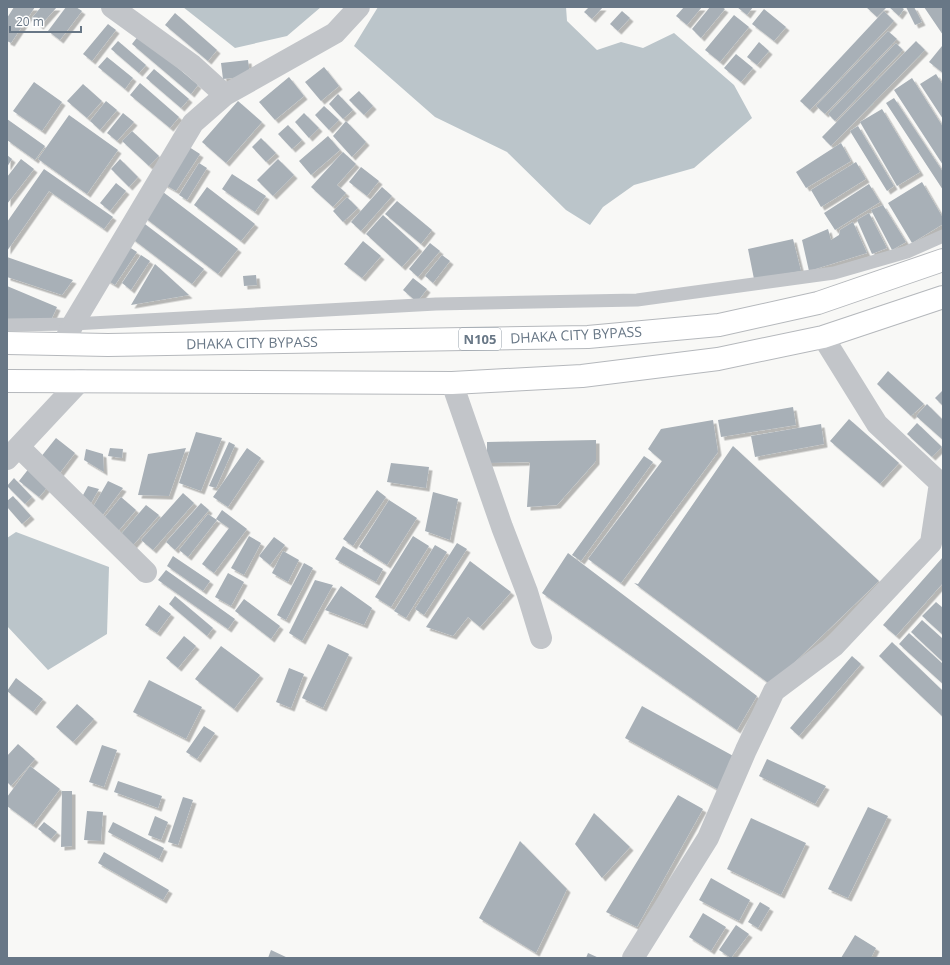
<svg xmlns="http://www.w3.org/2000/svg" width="950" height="965" viewBox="0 0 950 965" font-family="'Open Sans',sans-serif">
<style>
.water{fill:#bbc5ca}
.building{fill:#a8b0b7;filter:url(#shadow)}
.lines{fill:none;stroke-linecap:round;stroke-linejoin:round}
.trunk-casing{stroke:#b5b8bc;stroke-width:24}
.service{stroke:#c2c5c9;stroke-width:13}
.minor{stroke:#c2c5c9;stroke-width:22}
.trunk{stroke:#fff;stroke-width:22}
.labels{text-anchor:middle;stroke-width:4;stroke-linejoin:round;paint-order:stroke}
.shield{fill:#fff;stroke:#95a0aa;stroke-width:1}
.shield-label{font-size:13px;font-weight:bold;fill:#687786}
.street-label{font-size:14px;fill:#687786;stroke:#fff}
</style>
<defs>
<filter id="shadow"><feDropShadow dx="3.5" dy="3.5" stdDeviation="0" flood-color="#0004"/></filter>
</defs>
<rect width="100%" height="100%" fill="#f8f8f6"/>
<path class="water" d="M183 7H321L287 36 235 48Z
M378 7H566L567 21 597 50 621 42 643 48 674 33 734 85 752 118 694 168 634 185 603 207 590 225 566 210 507 152 435 117 354 46Z
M16 532 109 567 107 634 48 670 7 626V538Z"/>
<path class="building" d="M14 7H35L11 43 7 41V18Z
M41 7H57L40 26 31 19Z
M66 7H76L82 11 60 40 48 31Z
M589 7H603L592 19 584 12Z
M684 7H702L687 25 676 16Z
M710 7H722L725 9 701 38 692 29Z
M737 7H753L747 15Z
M866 7H884L886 8 877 17Z
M889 7H901L904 9 899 16Z
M906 7H914L922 22 915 25Z
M924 7H941L943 10V35Z
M764 9 786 27 774 41 752 24Z
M622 11 630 18 618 31 610 24Z
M884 11 894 21 810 110 800 101Z
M175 13 217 50 208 61 165 25Z
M734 15 749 27 720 62 705 50Z
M108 24 116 30 92 61 83 54Z
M888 31 897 39 825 114 816 106Z
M139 35 198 85 191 94 132 44Z
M118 41 146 65 139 73 111 49Z
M916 41 925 50 831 146 822 137Z
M759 42 769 51 757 65 747 57Z
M896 43 903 50 835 121 828 114Z
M942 46 943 47V73L929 62Z
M736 54 753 68 741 82 724 68Z
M107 57 133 78 125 89 98 67Z
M248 60 250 76 223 79 221 63Z
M324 67 339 86 321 101 305 82Z
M154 69 189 99 181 108 146 78Z
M936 74 943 85V119L920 84Z
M289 77 304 96 275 120 259 102Z
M912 78 943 127V165L894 90Z
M34 82 62 102 42 131 13 111Z
M140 83 179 117 170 128 130 95Z
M83 84 102 101 87 118 67 101Z
M359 91 373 106 364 115 349 100Z
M338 94 353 110 343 119 329 104Z
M894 98 943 172V190L886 103Z
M106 101 117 110 100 130 90 121Z
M238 101 262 122 226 163 202 142Z
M324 106 339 120 329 130 315 115Z
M882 109 920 172 897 186 860 122Z
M123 113 134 122 117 141 107 133Z
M304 113 319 128 309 138 295 122Z
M69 115 118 150 87 194 38 159Z
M7 119 45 146 35 160 7 140Z
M346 121 366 142 352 157 333 136Z
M288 125 302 140 292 149 278 134Z
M858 126 894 186 887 191 850 131Z
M132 131 159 156 149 166 122 141Z
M328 136 340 150 311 175 299 161Z
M261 138 276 153 266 162 252 147Z
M841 143 851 161 806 188 796 172Z
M186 145 200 154 176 191 162 183Z
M343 152 356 164 337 185 346 193 333 207 311 187Z
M7 155 12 159 7 167Z
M21 159 34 169 7 204V177Z
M120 159 138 177 129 187 111 169Z
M278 159 294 175 273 196 257 180Z
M856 162 866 179 821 207 811 190Z
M199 163 207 168 187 200 179 195Z
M361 167 379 181 367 196 349 182Z
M44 169 113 217 104 229 49 191 7 251V222Z
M232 174 266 196 255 212 222 189Z
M922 182 943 218V224L912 243 888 203Z
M116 183 126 191 110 211 100 203Z
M869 184 880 202 835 230 824 213Z
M207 187 255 224 241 241 194 205Z
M382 187 392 196 361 231 351 222Z
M163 192 238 249 218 274 144 217Z
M347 197 358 208 343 222 333 211Z
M397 201 432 230 421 244 385 214Z
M883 205 906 242 892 250 871 210Z
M869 213 887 248 872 254 857 220Z
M383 215 419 248 402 267 366 234Z
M141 221 204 269 192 284 130 237Z
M853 222 867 253 809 271 802 240 828 229 831 240 839 235 840 230Z
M793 239 801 271 754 279 748 249Z
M363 241 381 256 362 278 344 264Z
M430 243 440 251 418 277 409 269Z
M126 245 137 252 115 285 105 279Z
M141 255 150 261 131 290 122 283Z
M442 255 450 261 433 283 425 276Z
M7 257 73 280 62 295 7 277Z
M155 264 189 295 131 305Z
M256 275 257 285 244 286 243 276Z
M413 278 427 289 417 302 403 290Z
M7 286 57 307 51 320H7Z
M888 371 924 404 911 416 877 384Z
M943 390V406L935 398Z
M927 404 943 420V440L916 416Z
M793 407 796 425 721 437 718 420Z
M849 419 899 463 880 484 830 441Z
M713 420 718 452 621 583 588 559 662 461 648 449 661 429Z
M917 423 942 447 932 457 907 434Z
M821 424 824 444 755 457 751 436Z
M196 432 222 438 201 491 179 483Z
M56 438 75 453 56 478 36 463Z
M596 440V461L557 505 527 507 530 462 487 463V442Z
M229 442 235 445 216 488 209 486Z
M733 446 879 581 771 685 634 583 638 584Z
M110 448 123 449 122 458 108 456Z
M186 448 169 496 138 495 148 454Z
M247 448 261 458 228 507 213 497Z
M86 449 103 454 104 472 84 460Z
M644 456 653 462 581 561 572 555Z
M391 463 429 467 426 488 387 482Z
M30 467 51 483 39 497 19 481Z
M14 478 32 497 25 504 7 486Z
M108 481 123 488 96 524 89 514Z
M88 486 99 489 87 510 77 506Z
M377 490 386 497 353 546 343 539Z
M433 492 458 499 450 540 425 531Z
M183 493 194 503 153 550 141 540Z
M13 496 31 516 22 524 7 507V501Z
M121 497 136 510 115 535 100 523Z
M389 500 417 518 387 565 359 547Z
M201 503 209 510 175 550 166 542Z
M146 505 159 515 128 551 116 540Z
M222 510 247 529 214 573 202 564 229 528 216 519Z
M208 514 217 520 188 557 179 550Z
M249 536 261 543 244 575 231 568Z
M413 536 429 546 391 607 375 597Z
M274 537 285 545 270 565 259 556Z
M457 543 467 549 424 615 415 609Z
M435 545 447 552 406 618 394 611Z
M343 546 383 569 376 582 335 559Z
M283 551 299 560 288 582 272 573Z
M568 553 757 696 737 730 542 593Z
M173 556 210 581 203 591 167 566Z
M943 557V583L896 636 883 625Z
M470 561 511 592 480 627 468 617 453 636 426 627Z
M304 563 313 568 286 620 277 615Z
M166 570 235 619 228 629 158 580Z
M228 573 244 582 231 606 215 597Z
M315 580 333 585 302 641 289 633Z
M341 586 372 608 364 625 325 610Z
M175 596 213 628 207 636 169 604Z
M244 599 280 626 271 639 235 611Z
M936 602 943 608V635L922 616Z
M159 605 171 614 157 633 145 625Z
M922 620 943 639V662L911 632Z
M909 633 943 664V684L899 644Z
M184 636 196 646 178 668 166 658Z
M892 642 943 691 942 716 879 656Z
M328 644 349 654 323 708 302 698Z
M221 646 260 675 234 709 195 679Z
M852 656 861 664 799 736 790 728Z
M289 668 304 674 291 708 276 702Z
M16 678 43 699 33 712 7 691Z
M149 680 202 707 186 739 133 712Z
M77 704 94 719 73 742 56 727Z
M642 706 737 758 719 790 625 738Z
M204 726 215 733 197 759 186 752Z
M18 744 35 759 11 786 7 782V756Z
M102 745 117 750 104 787 89 782Z
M767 759 826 786 815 804 759 776Z
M30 766 60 789 33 825 7 806V797Z
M118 781 162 796 158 808 114 792Z
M62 791H72V846L61 847Z
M678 795 703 809 637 927 606 912Z
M183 797 193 800 178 845 168 842Z
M868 807 888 816 848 898 828 889Z
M87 811 103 812 101 841 84 840Z
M594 813 630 847 602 878 575 844Z
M155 816 168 822 161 840 148 835Z
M751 818 806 843 781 895 727 869Z
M44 822 57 832 51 839 38 829Z
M113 822 164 848 159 859 108 832Z
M520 841 567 889 536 953 479 918Z
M104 852 169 890 163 900 98 863Z
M711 878 750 900 739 921 699 900Z
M760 902 770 908 758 928 748 922Z
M703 913 726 927 711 951 689 937Z
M736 925 749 934 731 958 719 950Z
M855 935 876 948 871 958H841Z
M271 950 288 958H268Z
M588 953 599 958H586Z"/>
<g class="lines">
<g class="trunk-casing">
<path id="trunk" d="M7 343 108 345 588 337 719 325 818 303 943 260
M7 381 452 383 582 376 718 359 823 337 943 297"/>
</g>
<path class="service" d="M7 325 73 324 436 304 637 300 834 273 907 252 943 236"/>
<path class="minor" d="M112 7 192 65 225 95
M64 343 73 324 193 123 225 95 335 33 359 7
M452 383 502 527 527 592 541 638
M20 448 146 572
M7 459 81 380
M633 958 708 838 746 750 774 691 834 646 931 543 940 483 877 424 823 337"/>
<use href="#trunk" class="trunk"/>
</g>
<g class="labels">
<rect class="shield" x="459" y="328" width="42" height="22" rx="3"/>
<g class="shield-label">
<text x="480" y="344">N105</text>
</g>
<g class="street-label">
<text transform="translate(576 335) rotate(-3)" y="5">DHAKA CITY BYPASS</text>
<text transform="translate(252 343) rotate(-1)" y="5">DHAKA CITY BYPASS</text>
</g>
</g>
<rect width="950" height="965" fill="none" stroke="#687786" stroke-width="16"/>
<path d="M10 26v6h71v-6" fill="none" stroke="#687786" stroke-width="2"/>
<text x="16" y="26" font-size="12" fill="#687786" stroke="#ffffff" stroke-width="3" paint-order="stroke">20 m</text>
</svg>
